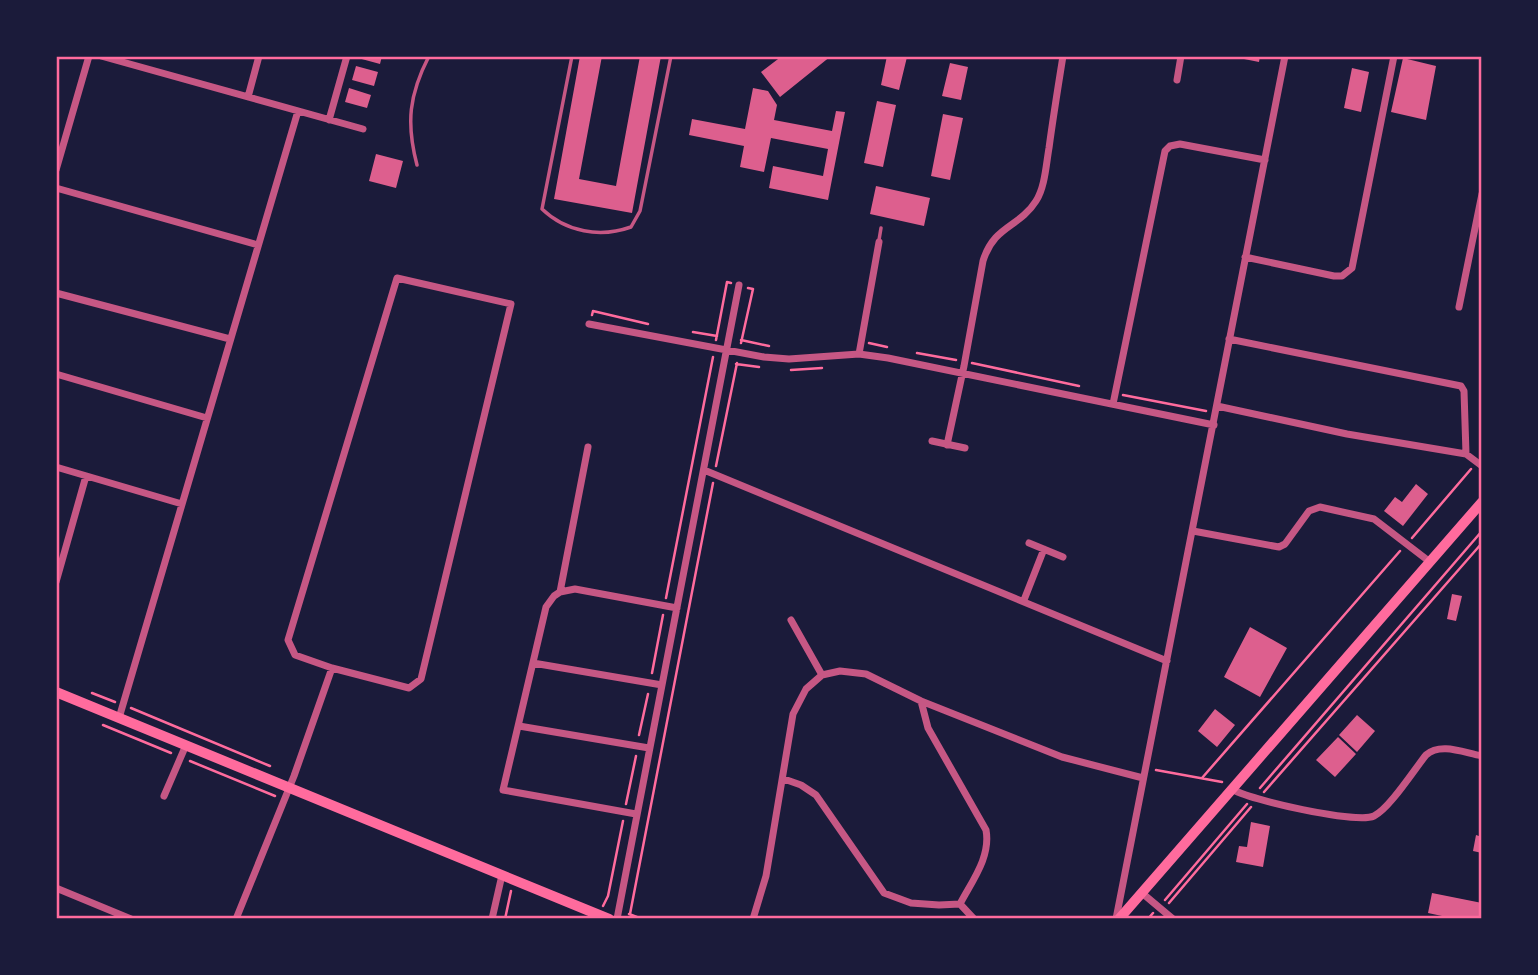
<svg xmlns="http://www.w3.org/2000/svg" width="1538" height="975" viewBox="0 0 1538 975" font-family="Rubik,sans-serif">
<style>
.building{fill:#dd5f8e}
.lines{fill:none;stroke-linecap:round;stroke-linejoin:round}
.path{stroke:#ff6b9d;stroke-width:2.5}
.service{stroke:#c65784;stroke-width:3.5}
.minor{stroke:#c65784;stroke-width:7}
.secondary{stroke:#ff6b9d;stroke-width:10}
.neatline{fill:none;stroke:#ff6b9d;stroke-width:2.5}
</style>
<rect width="100%" height="100%" fill="#1b1b3a"/>
<path class="building" d="M358 56H382L380 64 358 58Z
M580 56H602L579 179 616 186 640 56H661L632 213 554 199Z
M782 56H831L780 97 761 72Z
M887 56 907 57 899 90 881 85Z
M1229 56H1260L1259 62Z
M1403 58 1436 66 1426 120 1391 112Z
M950 63 968 67 961 100 942 96Z
M356 66 378 72 374 86 352 80Z
M1352 68 1369 72 1361 112 1344 108Z
M349 88 371 95 367 108 345 102Z
M753 88 768 91 777 105 774 120 832 131 836 111 845 112 828 200 769 188 773 166 823 176 828 149 771 138 764 172 740 167 744 146 689 135 692 119 745 129Z
M877 101 896 105 883 167 864 163Z
M943 114 963 118 950 180 931 176Z
M376 154 403 161 396 188 369 181Z
M876 186 930 198 924 226 870 214Z
M1416 484 1428 494 1403 526 1384 511 1395 497 1402 502Z
M1452 594 1462 596 1456 621 1447 619Z
M1250 627 1287 648 1260 697 1224 677Z
M1215 709 1235 725 1217 747 1198 731Z
M1357 715 1375 731 1357 752 1339 735Z
M1338 737 1356 754 1335 777 1316 760Z
M1251 822 1270 826 1263 867 1236 862 1239 846 1247 847Z
M1476 835 1482 837V853L1473 851Z
M1432 893 1482 903V919H1456L1428 913Z"/>
<g class="lines">
<path class="path" d="M592 315 593 311 648 324
M693 332 717 336
M716 340 727 282 731 283
M741 340 769 346
M741 343 753 289 748 288
M869 343 887 347
M917 353 956 360
M972 363 1079 386
M736 364 759 367
M791 370 822 368
M1123 395 1206 411
M716 466 737 363
M1412 538 1471 469
M666 598 713 357
M652 673 663 615
M92 693 115 702
M131 708 270 766
M103 725 171 753
M639 735 648 694
M190 761 275 796
M1156 770 1222 782
M1202 778 1400 551
M1260 788 1482 531
M1264 792 1482 543
M626 804 636 756
M1165 900 1247 804
M1169 903 1251 807
M603 906 608 896 623 821
M629 914 642 919
M630 914 713 483
M505 919 511 891
M1148 919 1153 913"/>
<path class="service" d="M572 56 542 209C566 232 600 238 631 227L640 211 671 56
M417 165C406 123 409 95 429 56
M879 240 881 228"/>
<path class="minor" d="M101 56 363 129
M1177 80 1181 56
M248 97 259 56
M329 120 347 56
M56 170 89 56
M56 188 258 245
M1245 257 1334 276H1342L1352 268 1394 56
M397 278 511 304 421 679 409 688 332 668 295 655 288 640Z
M56 293 230 339
M1459 307 1482 194
M589 324 764 357 789 359 859 354 888 358 1214 425
M1229 339 1461 386 1464 391 1466 454
M859 354 879 242
M56 374 207 418
M1113 404 1165 151 1170 146 1180 144 1265 160
M1217 406 1347 434 1466 454 1482 466
M932 441 965 448
M947 445 964 366 983 261C994 225 1019 228 1036 201 1045 187 1046 165 1049 148 1053 118 1058 87 1063 56
M588 447 560 592 554 596 546 607 503 790 636 814
M56 467 182 504
M704 470 1167 661
M1193 531 1279 547 1285 544 1309 511 1320 507 1374 519 1430 562
M1029 543 1063 557
M56 582 86 476
M560 592 575 589 677 608
M1024 600 1044 549
M791 620 822 675
M533 663 662 685
M921 701 928 728 986 830C991 857 972 881 960 904
M119 718 298 111
M519 726 649 748
M784 779 801 785 816 795 884 893 911 903 939 905 960 904
M1232 789C1248 800 1357 824 1374 816 1389 809 1414 770 1426 755 1441 742 1464 753 1482 756
M164 796 186 745
M56 888 131 919
M1142 893 1173 919
M960 904 974 919
M236 919 294 776 332 668
M492 919 502 875
M617 919 739 285
M753 919 766 876 793 714 806 689 822 675 840 671 866 674 921 701 1062 757 1143 778
M1116 919 1285 56"/>
<path class="secondary" d="M56 692 609 919
M1119 919 1482 502"/>
</g>
<rect width="1538" height="975" fill="none" stroke="#1b1b3a" stroke-width="116"/>
<rect x="58" y="58" width="1422" height="859" class="neatline"/>
</svg>
